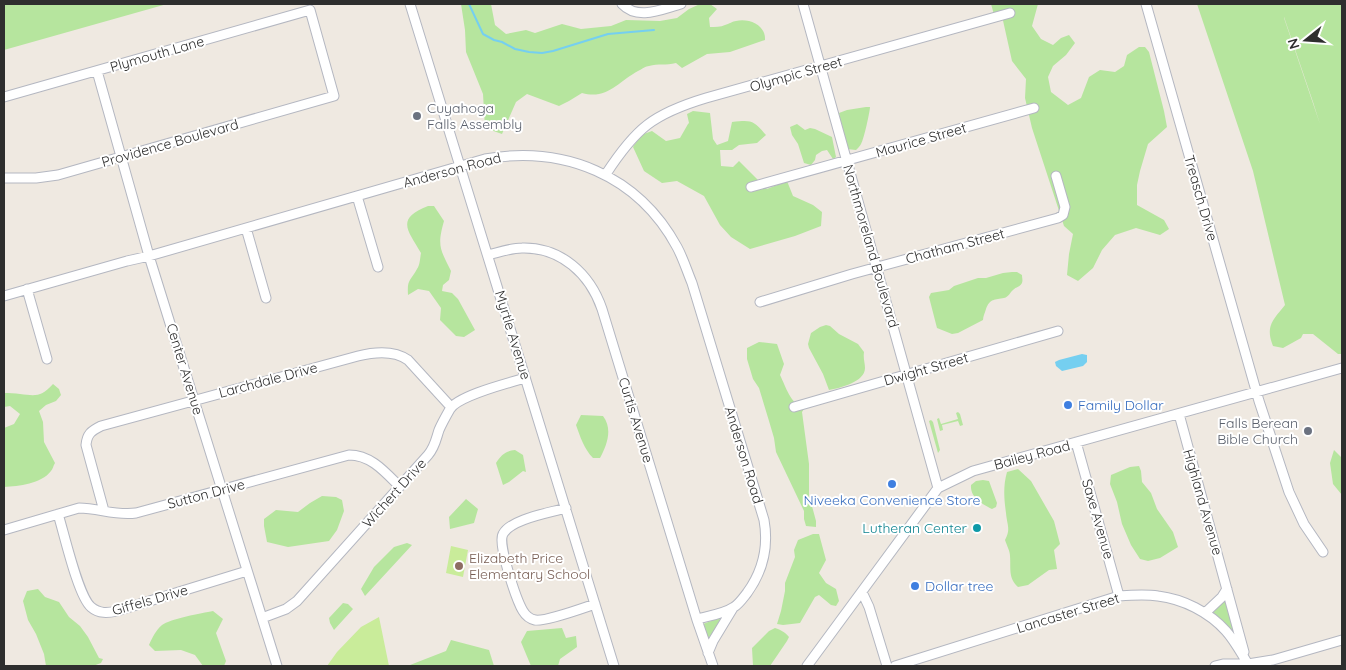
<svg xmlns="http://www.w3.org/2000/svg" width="1346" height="670" viewBox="0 0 1346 670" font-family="Quicksand,sans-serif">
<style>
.green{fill:#b6e59e;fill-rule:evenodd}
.pitch{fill:#c9ec9a}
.water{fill:#75cff0}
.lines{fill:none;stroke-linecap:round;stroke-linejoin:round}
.stream{stroke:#75cff0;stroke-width:2}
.minor-casing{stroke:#b4b7c1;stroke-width:11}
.minor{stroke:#fff;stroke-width:9}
.worship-dot{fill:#6b7280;stroke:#fff;stroke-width:2}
.shop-dot{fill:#3f7fe0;stroke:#fff;stroke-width:2}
.culture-dot{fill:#0f9aa8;stroke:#fff;stroke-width:2}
.education-dot{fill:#8d6e63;stroke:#fff;stroke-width:2}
.labels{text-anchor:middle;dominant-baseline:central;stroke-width:4;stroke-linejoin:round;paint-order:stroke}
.street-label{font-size:14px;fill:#2e2e2e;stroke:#fff}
.worship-label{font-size:14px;fill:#5b616d;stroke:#fff;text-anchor:start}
.shop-label{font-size:14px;fill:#366cbe;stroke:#fff;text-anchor:start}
.culture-label{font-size:14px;fill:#0d838f;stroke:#fff;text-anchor:end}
.education-label{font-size:14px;fill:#785e54;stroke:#fff;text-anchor:start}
</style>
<rect width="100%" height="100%" fill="#efe9e1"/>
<path class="green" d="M4,4H167L4,50Z
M461,4H491L495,25L506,34L526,30L535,33L562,24L581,29L611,26L626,20L660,21L677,18L689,9L700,4H710L717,9L709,18L710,27C715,27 721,27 725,25C729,24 733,21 736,21C749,18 766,25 765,40L730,52L707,54L682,68L676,63C666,66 658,63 649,66C646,66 642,69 638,71C618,82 607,100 582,93L569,101L559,106L527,94L516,102L502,134L485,128L483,94L466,52L465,30Z
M991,4H1038L1032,26L1041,39L1053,45L1061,38L1069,35L1075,43L1066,55L1053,66L1048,77L1051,92L1068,105L1081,98L1089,77L1100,70L1115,72L1124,66L1127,55L1139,47H1145L1149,52L1164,111L1167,127L1148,144L1140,171L1137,185V205L1164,220L1169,229L1160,235L1136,228L1115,235L1102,250L1093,268L1078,281L1067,275L1069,254L1073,234L1064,226L1032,128L1025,98L1026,79L1012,61L1002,16L995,18Z
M1197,4H1342V354H1338L1313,334H1303L1301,338L1283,348L1273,346C1265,326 1273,320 1285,305L1253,171ZM1284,17L1313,102L1320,124L1284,18Z
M866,107H870C870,111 864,139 861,144C860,146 857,149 856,150L847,149L841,125L839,113L847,110Z
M693,111L710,113L713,139L717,145L728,141L732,122C752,120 753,120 766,135L757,143L739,145L732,150H720L721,166L733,167L739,161L767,189L787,181L793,196L813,205L822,212L821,226L795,236L750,249L731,237L720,225L704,196L677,181L662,183L644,171L633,147L641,135L652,131L666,141L680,138L688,124L689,123L687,114Z
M797,124L805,130L810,128L815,129L832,137L836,157L833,159L827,150L822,151L816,155L815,160L811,165L804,163L798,144L792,135L790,127Z
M428,206H434L444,221C437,246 440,249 451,271L449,280L443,285L442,291L452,293L458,299L475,330L464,337L456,336L440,320L441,308L429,291L418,289L408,295C407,279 410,282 417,269C420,265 420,258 421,253C408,230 395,219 428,206Z
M1012,272H1017L1022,275C1022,278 1023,280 1022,283C1020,287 1016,287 1013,290C1010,292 1009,297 1004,298C995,300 990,298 986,309C985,313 983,316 983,320L958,333L952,334L937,328L929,297L931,293L949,290L954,286L978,278H986L1003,273Z
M826,325L830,326L839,334L858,344L864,352C863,359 865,363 865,368C865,382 840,388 829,390L823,374L809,348L808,344L811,333L820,327Z
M759,342L777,344L784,364L780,375C786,387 790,403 804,409L802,412L809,464V495L816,521V527L806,526L804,519V511L776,452L774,438L769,421L759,388L753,379L747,359V348Z
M53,384L59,389L61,395L56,401L46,405L39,411L43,422L44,442L55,463C53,466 53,469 51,471C41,484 19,486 4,487V428L14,424L20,414L10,406L4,407V393C9,393 15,393 20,394C36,396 41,397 53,384Z
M956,413L958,412L960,414L963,425L960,426L958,421L942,425L943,430L940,431L937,419L939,418L941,424L958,419Z
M581,415L603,416C613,429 607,445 600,458H593C584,449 580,436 576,425Z
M931,420L933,422L940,450L938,453L929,421Z
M515,450L523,455L526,472L523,471L509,482L503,485L496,463C501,455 505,451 515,450Z
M1334,450L1342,458V495L1333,484L1330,463Z
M1139,466L1141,471L1142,482L1151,493L1157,509L1173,532L1178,547L1160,558L1148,561L1140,559L1131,545L1122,524L1117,502L1110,484L1111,475L1130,467Z
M1018,469L1031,481L1054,521L1060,544L1054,550L1057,569L1049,570L1028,585L1018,587C1008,578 1011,568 1010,556C1010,551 1007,546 1005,540C1011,529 1007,525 1006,513C1004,499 1003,486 1007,472Z
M983,480L989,481L997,503L996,507L992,509C983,504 970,498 971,485L976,481Z
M322,496L336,497L342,500L344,511L337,530L329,541L288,547L267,542L264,526V519L276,510L298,512L310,503Z
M466,499L478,509L474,523L450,529L449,517Z
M813,534H819L826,560L819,573L826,583L836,589L839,601L836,606L831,605L819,595L815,597L800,623L783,625L777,624L781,611L785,591V583L795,557L794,550L798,540Z
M407,543L412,545L365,596L361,589L374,567L394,547Z
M38,589L45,597L59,602L69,617L80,626L88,637L99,658L103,659L101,663L93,666H46L44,654L36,634L28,620L23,601L27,591Z
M1224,601H1226L1234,631L1233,633L1211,613Z
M343,603L348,604L353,609L334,630L330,623L329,618Z
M213,611L223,619L216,633L226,661L224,666H203L195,655L181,650L155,651L149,645C152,638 156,630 162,625C170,619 202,613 213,611Z
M719,618H721L722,620L711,636L707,638L703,625V624Z
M562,628L566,638L576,636L577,647L560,659L558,666H531L521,642L527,631Z
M775,628C781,630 785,632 789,637L787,641L770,666H753L752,648L769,631Z
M451,640L489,650L494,666H474L471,665V666H412L410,665L446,651Z"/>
<path class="pitch" d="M451,546L468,550L463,577L446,573Z
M379,617L389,666H327L337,652L361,627Z"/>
<path class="water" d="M1082,354L1087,355V362L1083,366L1062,371L1056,366L1055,362L1059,360Z"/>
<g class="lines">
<path class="stream" d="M469,4L483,34L494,40L502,42L515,49L529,52L542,53L553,51L608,34L654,30"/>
<defs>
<path id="minor" d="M410,4L614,666
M622,4C638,21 662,9 681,4
M803,4L938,488
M1146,4L1259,401L1289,492L1304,524L1323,552
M97,71L149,256L277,666
M4,97L310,10L334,96L58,175L36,178H4
M606,174C636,128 653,114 706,98L1010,13
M751,187L1034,108
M357,196L378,267
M246,228L266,298
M488,255C500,252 511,248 522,248C561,247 590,274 602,309L697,620L713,666
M27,289L47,359
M4,296L127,261L149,256L485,159C564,145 638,175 677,247C683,258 687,271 692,283L764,520C769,548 763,571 747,593C743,598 739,604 734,607C724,614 708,616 697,619
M760,302L852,274L1058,218L1063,215L1065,207L1056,176
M794,407L1058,331
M1179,414L1244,652
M1076,442L1119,596
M566,508C549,513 511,519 503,534C497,544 517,601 523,611C526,616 530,619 535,620C545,622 583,608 595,604
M104,511L86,445C87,434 91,431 101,426L358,356C374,352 394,350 408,360L451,407
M58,514C64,533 78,596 91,607C99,614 108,613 117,611L247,571
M4,530L79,508C99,508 115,516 136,513L349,455C371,455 385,472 399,486
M862,592L869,607L887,666
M1205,613L1222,597L1227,589
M262,618L286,609L297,601L428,455C435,447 436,439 439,430C442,423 446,416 450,409C459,395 509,383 525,378
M708,653L713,641L733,608
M807,666L938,488L973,471L1342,368
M895,666L1119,596C1132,595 1145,594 1158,596C1183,599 1209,612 1226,631C1235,641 1241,653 1248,664
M1215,666L1223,664H1248L1273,660L1342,640"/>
</defs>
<use href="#minor" class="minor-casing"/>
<use href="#minor" class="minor"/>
</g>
<g class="worship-dot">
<circle cx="417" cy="116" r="5"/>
<circle cx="1308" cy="431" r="5"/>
</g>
<g class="shop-dot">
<circle cx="1068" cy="405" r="5"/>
<circle cx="892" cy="484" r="5"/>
<circle cx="915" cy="586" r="5"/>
</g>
<circle class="culture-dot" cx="977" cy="528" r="5"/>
<circle class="education-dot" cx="459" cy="566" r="5"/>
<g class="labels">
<g class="street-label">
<text transform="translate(157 54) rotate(-16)">Plymouth Lane</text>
<text transform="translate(796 74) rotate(-16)">Olympic Street</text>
<text transform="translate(921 140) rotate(-16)">Maurice Street</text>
<text transform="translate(170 143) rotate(-16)">Providence Boulevard</text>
<text transform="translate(452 170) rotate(-15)">Anderson Road</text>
<text transform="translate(1201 198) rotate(74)">Treasch Drive</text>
<text transform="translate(871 246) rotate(74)">Northmoreland Boulevard</text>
<text transform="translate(955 246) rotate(-15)">Chatham Street</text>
<text transform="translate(513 335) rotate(73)">Myrtle Avenue</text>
<text transform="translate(185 369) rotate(73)">Center Avenue</text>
<text transform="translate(926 369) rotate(-16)">Dwight Street</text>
<text transform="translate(268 380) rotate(-15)">Larchdale Drive</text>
<text transform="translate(636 420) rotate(73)">Curtis Avenue</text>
<text transform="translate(744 455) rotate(73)">Anderson Road</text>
<text transform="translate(1032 455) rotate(-15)">Bailey Road</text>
<text transform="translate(394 493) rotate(-48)">Wichert Drive</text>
<text transform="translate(206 494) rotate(-15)">Sutton Drive</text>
<text transform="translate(1203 502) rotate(74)">Highland Avenue</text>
<text transform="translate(1098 519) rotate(74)">Saxe Avenue</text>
<text transform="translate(150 600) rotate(-16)">Giffels Drive</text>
<text transform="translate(1068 613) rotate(-17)">Lancaster Street</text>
</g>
<g class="worship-label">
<text x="427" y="108">Cuyahoga<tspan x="427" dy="16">Falls Assembly</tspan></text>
<text x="1298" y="423" text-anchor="end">Falls Berean<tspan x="1298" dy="16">Bible Church</tspan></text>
</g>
<g class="shop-label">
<text x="1078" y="405">Family Dollar</text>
<text x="892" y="500" text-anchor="middle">Niveeka Convenience Store</text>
<text x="925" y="586">Dollar tree</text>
</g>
<g class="culture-label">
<text x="967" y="528">Lutheran Center</text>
</g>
<g class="education-label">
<text x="469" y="558">Elizabeth Price<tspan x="469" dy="16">Elementary School</tspan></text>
</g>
</g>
<rect width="1346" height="670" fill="none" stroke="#2e2e2e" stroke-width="10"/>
<g transform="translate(1306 40) rotate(253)" stroke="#ffffff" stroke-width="4" paint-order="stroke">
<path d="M0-4L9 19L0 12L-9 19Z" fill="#2e2e2e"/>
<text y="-8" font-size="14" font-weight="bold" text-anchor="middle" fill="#2e2e2e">N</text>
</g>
</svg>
